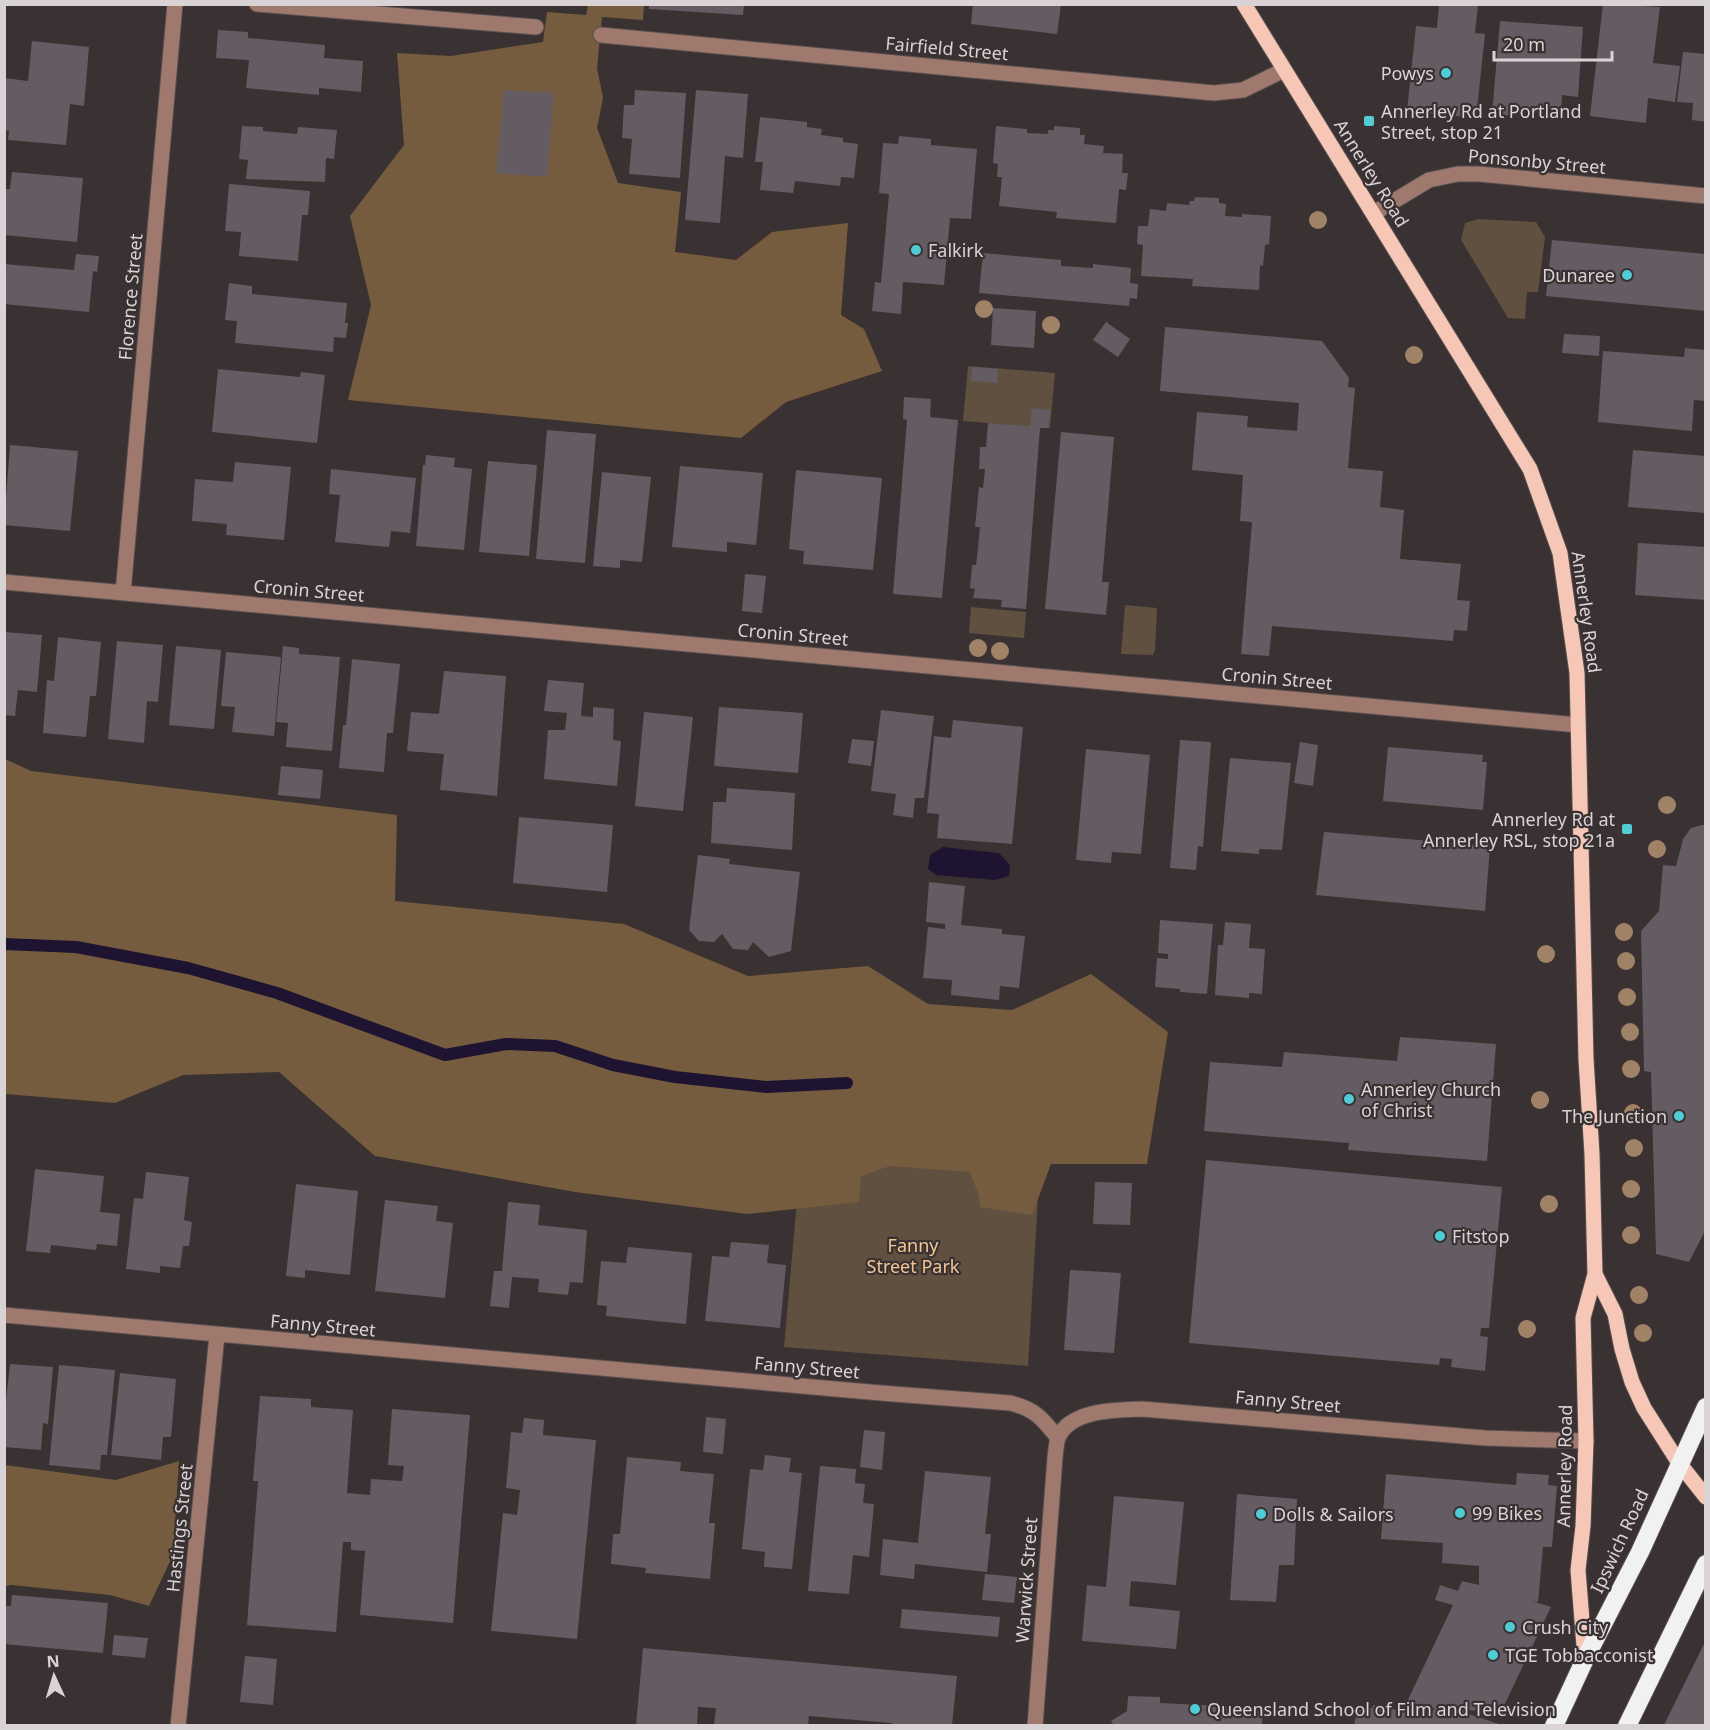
<svg xmlns="http://www.w3.org/2000/svg" width="1710" height="1730" viewBox="0 0 1710 1730" font-family="'Noto Sans',sans-serif">
<style>
.green{fill:#5f503f}
.forest{fill:#755c3e}
.water{fill:#1e1330}
.lines{fill:none;stroke-linecap:round;stroke-linejoin:round}
.stream{stroke:#1e1330;stroke-width:12}
.building{fill:#645c62}
.minor-casing{stroke:#574e4f;stroke-width:17}
.major-casing{stroke:#574e4f;stroke-width:17}
.highway-casing{stroke:#574e4f;stroke-width:20}
.minor{stroke:#9f796d;stroke-width:15}
.major{stroke:#f6c6b7;stroke-width:15}
.highway{stroke:#f1f1f1;stroke-width:18}
.tree{fill:#a08367}
.poi-dot{fill:#51ccd4;stroke:#3a3132;stroke-width:2}
.labels{text-anchor:middle;dominant-baseline:central;stroke-width:4.5;stroke-linejoin:round;paint-order:stroke}
.street-label{font-size:18px;fill:#dad3d5;stroke:#3a3132}
.poi-label{font-size:18px;fill:#dad3d5;stroke:#3a3132;text-anchor:start}
.park-label{font-size:18px;fill:#f3c692;stroke:#3a3132}
</style>
<rect width="100%" height="100%" fill="#3a3132"/>
<path class="green" d="M1478,219L1536,222L1545,237L1538,292H1527L1525,319L1508,318L1461,240L1465,223Z
M968,366L1055,373L1050,428L963,421Z
M1125,605L1157,608L1155,650L1153,655L1121,654Z
M971,607L1026,612L1024,638L969,633Z
M802,1144L1040,1164L1028,1366L784,1347Z"/>
<path class="forest" d="M588,5H644L643,20L602,17L597,68L603,98L597,128L618,183L681,192L675,252L736,260L772,232L848,223L841,315L864,329L882,371L786,402L741,438L348,400L371,305L350,216L404,145L397,53L451,56L543,42L547,12L586,15Z
M5,759L31,771L397,815L395,901L624,924L748,976L868,966L928,1004L1012,1010L1091,974L1168,1032L1147,1164H1051L1032,1215L980,1207L979,1196L970,1172L890,1166L861,1176L859,1202L747,1214L575,1192L375,1156L279,1072L183,1075L115,1103L5,1094Z
M179,1461L173,1555L149,1606L110,1595L12,1585L5,1586V1465L116,1480Z"/>
<path class="water" d="M943,847L999,853L1010,865L1009,876L995,880L936,875L928,869L930,855Z"/>
<g class="lines">
<path class="stream" d="M4,944L76,947L188,968L277,993L445,1055L506,1044L555,1046L613,1065L675,1077L766,1087L847,1083"/>
</g>
<path class="building" d="M649,4H744L743,15L649,9Z
M973,4H1061L1057,34L971,24Z
M1603,4L1660,7L1653,63L1680,66L1675,102L1648,98L1646,123L1590,116Z
M1439,5H1478L1475,33L1485,34L1476,118L1407,111L1416,26L1437,28Z
M1500,21L1583,27L1578,97L1562,95L1561,114L1514,110V116L1492,114Z
M218,30L248,32V38L325,45L324,58L363,61L361,92L319,88V95L246,88L249,60L216,58Z
M32,41L89,47L84,106L70,104L66,145L8,140L9,131L4,130V78L28,81Z
M1683,52L1706,54V122L1692,120L1693,103L1677,102Z
M504,90L554,93L547,177L496,173Z
M635,90L686,93L680,178L629,174L632,139L622,138L624,105H634Z
M696,90L748,94L743,158L725,156L720,223L685,220Z
M760,117L807,122V127L822,129L821,135L843,138V142L858,144L854,178L841,177L840,186L795,181L793,193L760,190L763,162H755Z
M242,126L263,127V131L297,134L298,127L337,130L334,159L326,158L325,182L246,179L248,160L239,159Z
M996,126L1027,129V133L1048,134V130H1054V126L1080,128V135H1085L1084,144L1104,146L1103,153L1123,154L1122,173H1128L1126,190L1119,189L1116,223L1056,218L1057,212L999,206L1002,177H997L998,164L993,163Z
M899,136L931,139V145L977,149L971,219L950,218L944,285L903,282L901,314L872,311L875,282L881,283L889,194L879,193L883,143L898,144Z
M12,172L83,178L77,242L4,235V189H10Z
M229,184L310,191L308,215H302L298,261L239,256L241,232L225,231Z
M1195,197L1219,198V203L1226,204L1225,216L1242,217V214L1271,216L1269,244L1265,245L1263,266L1260,265L1259,290L1192,286L1193,279L1141,276L1143,245L1137,244L1138,226H1148L1150,209L1166,211L1167,203L1189,205L1190,201H1194Z
M1552,240L1706,254V311L1546,296Z
M983,253L1061,260V266L1093,268V264L1131,268L1130,283L1138,284L1137,299L1130,298L1129,306L979,293Z
M76,254L99,256L97,272L93,271L89,312L4,304V264L74,270Z
M229,283L252,286V294L347,303L345,323H348L346,338L334,337L333,352L235,343L237,321L225,320Z
M993,308L1036,311L1034,348L991,345Z
M1106,322L1130,339L1118,357L1093,340Z
M1165,327L1322,341L1349,378L1348,387L1355,388L1348,468L1383,471L1380,507L1404,510L1400,559L1461,564L1457,600L1470,601L1467,631L1454,630L1453,641L1272,626L1269,656L1241,654L1252,522L1240,521L1243,475L1192,470L1197,412L1248,416L1247,427L1297,431L1299,403L1160,391Z
M1564,334L1600,336L1599,356L1562,353Z
M1685,348L1706,350V401L1694,400L1692,431L1598,422L1603,351L1684,357Z
M972,367L998,369L997,383L971,381Z
M218,369L300,377L301,372L325,375L317,443L212,432Z
M904,397L931,399L930,417L958,420L942,598L893,594L907,420L903,419Z
M1032,408L1050,410L1048,428H1040L1026,609L1001,607L1002,600L973,598L975,589L970,588L972,565H976L978,548L980,527H975L979,487L983,488L985,469H979L980,447H986L988,423L1030,426Z
M547,430L596,434L585,563L536,559Z
M1061,432L1114,437L1102,582H1109L1106,615L1045,609Z
M10,445L78,451L70,531L4,525Z
M1633,450L1706,456V513L1628,507Z
M426,455L455,458L454,467L472,469L464,550L416,546L423,465H425Z
M488,461L537,465L529,556L479,552Z
M235,462L291,467L284,540L226,535L227,524L192,521L195,479L233,482Z
M680,466L763,473L756,545L727,542V552L672,547Z
M331,469L416,478L410,533L391,531L389,547L335,542L340,495L329,494Z
M796,470L882,478L873,570L803,564L804,551L789,549Z
M602,472L651,477L642,562L620,560V568L593,566Z
M1638,543L1706,547V600L1635,595Z
M745,574L766,576L762,613L742,611Z
M4,632L42,635L37,692L18,690L15,716L4,715Z
M58,637L101,642L96,696H90L86,737L43,733L47,680L54,681Z
M117,641L163,645L158,702L147,701L144,743L108,739Z
M176,646L221,650L214,729L169,725Z
M283,646L299,648V654L340,657L332,751L286,747L288,723L276,722Z
M226,652L281,657L274,736L232,732L235,707L221,706Z
M352,659L400,664L393,733H387L384,772L339,768L343,725H346Z
M444,671L506,676L497,796L440,790L444,754L407,751L411,712L439,714Z
M548,680L584,683L581,716L593,717V707L614,709L613,740L621,741L617,786L544,779L548,730H565L567,713L544,711Z
M719,707L803,713L798,773L714,766Z
M881,710L934,716L924,798H915L913,818L893,815L896,794L871,791Z
M644,712L693,717L683,811L635,806Z
M953,720L1023,727L1012,844L937,838L939,814L927,813L934,736L951,738Z
M852,739L874,741L871,766L848,763Z
M1180,740L1211,742L1203,847L1198,846L1196,870L1170,868Z
M1300,742L1318,745L1313,786L1294,783Z
M1388,747L1483,755L1482,762H1487L1483,810L1383,801Z
M1086,749L1150,755L1141,854L1112,852L1111,863L1076,860Z
M1230,758L1291,763L1282,850L1259,849V854L1221,851Z
M281,766L323,770L320,799L278,795Z
M727,788L795,793L792,850L711,843L713,802H726Z
M519,817L613,825L607,892L513,883Z
M1706,824V1229L1689,1262L1656,1254L1651,1072L1644,1071L1641,931L1659,911L1663,865L1676,866L1683,839L1691,828Z
M1324,832L1490,846L1485,911L1316,895Z
M698,855L730,859L729,864L800,872L791,951L769,957L753,942L748,950L733,949L722,934L714,942L699,941L689,930Z
M929,882L965,886L961,925L1002,929V934L1025,936L1019,988L1000,986L999,1000L951,995L952,980L923,978L928,927L945,929V924L926,922Z
M1160,920L1213,924L1207,994L1180,992V989L1155,987L1157,958L1168,959V954L1158,953Z
M1225,922L1251,924L1249,948L1265,949L1262,994L1249,993V998L1215,995L1218,945H1223Z
M1400,1037L1496,1044L1487,1161L1348,1150L1349,1143L1204,1131L1210,1062L1282,1067L1284,1052L1397,1061Z
M1206,1160L1502,1187L1489,1328H1481L1480,1336L1488,1337L1485,1371L1451,1367L1452,1359L1440,1358L1439,1365L1189,1343Z
M35,1169L104,1176L100,1212L120,1214L117,1246L97,1244L96,1250L51,1245L50,1253L26,1251Z
M146,1172L189,1177L184,1220L192,1222L189,1246H183L180,1268L160,1266V1273L126,1269L134,1198L143,1199Z
M1095,1182L1132,1183L1130,1225L1093,1224Z
M296,1184L358,1191L350,1275L305,1270V1278L286,1276Z
M385,1200L438,1206L436,1221L453,1223L445,1298L375,1291Z
M508,1202L540,1205L538,1225L587,1230L583,1283L570,1282L568,1295L538,1292L539,1279L512,1277L509,1308L490,1306L494,1271H502Z
M731,1242L769,1245L767,1263L786,1265L780,1328L705,1321L712,1256L729,1257Z
M628,1247L692,1253L686,1324L606,1316L607,1306L597,1305L601,1261L626,1263Z
M1070,1270L1121,1273L1114,1353L1064,1350Z
M10,1364L53,1367L48,1424L43,1423L41,1450L4,1447V1419Z
M59,1365L115,1370L107,1455H101L100,1470L49,1465Z
M120,1373L176,1379L171,1437H163L161,1460L111,1455Z
M260,1396L311,1399V1407L353,1410L347,1493L370,1495L371,1479L402,1481L404,1466L388,1465L392,1409L470,1415L453,1623L360,1615L365,1551L351,1550V1542H343L336,1632L247,1625L258,1481H253Z
M706,1417L726,1419L723,1454L703,1452Z
M524,1418L544,1420L543,1435L596,1440L577,1639L491,1631L503,1513L517,1515L520,1490L506,1488L511,1432L522,1433Z
M864,1430L885,1432L882,1470L860,1467Z
M765,1455L791,1458L789,1472L802,1473L792,1569L764,1567L765,1552L742,1549L750,1469L763,1470Z
M627,1457L681,1462L680,1471L714,1474L709,1523H715L710,1579L645,1573L646,1568L611,1564L613,1534H620Z
M820,1466L856,1469L855,1483L865,1484L863,1503L874,1504L869,1557L853,1555L849,1594L808,1591Z
M925,1471L991,1477L985,1534H991L987,1572L915,1564L914,1579L880,1575L883,1539L918,1543Z
M1517,1473L1549,1475L1548,1485L1557,1486L1552,1547H1543L1538,1602L1532,1601L1551,1607L1501,1712L1467,1710L1466,1713L1502,1725H1354L1359,1704L1373,1708V1705L1430,1717L1434,1708L1405,1706L1453,1605L1435,1600L1440,1585L1458,1591L1462,1581L1479,1585V1566L1442,1563L1443,1543L1381,1539L1386,1474L1516,1485Z
M1237,1494L1297,1499L1294,1565H1279L1276,1602L1230,1600Z
M1114,1496L1184,1502L1176,1585L1131,1581L1129,1606L1180,1611L1176,1649L1082,1641L1087,1585L1106,1587Z
M985,1574L1017,1577L1014,1603L982,1600Z
M12,1595L108,1603L103,1653L4,1644V1606H11Z
M902,1609L1000,1617L998,1637L900,1628Z
M114,1635L148,1638L145,1658L112,1655Z
M1706,1640V1725H1664Z
M643,1648L957,1676L952,1725H892V1723L809,1716L808,1725H714L716,1708L698,1707L697,1725H636Z
M245,1656L277,1659L273,1705L240,1702Z
M1128,1696L1160,1697V1703L1263,1708L1262,1725H1114L1111,1721L1127,1711Z"/>
<g class="lines">
<defs>
<path id="minor" d="M257,4L536,27
M601,35L1214,93L1243,90L1284,70
M1374,213L1429,180L1458,174H1479L1706,196
M4,582L1578,725
M123,593L175,4
M4,1315L881,1393L1010,1403C1035,1409 1042,1418 1058,1438
M178,1726L217,1335
M1035,1726L1055,1457C1056,1451 1056,1444 1058,1438C1070,1409 1117,1410 1142,1409L1485,1438L1586,1441"/>
<path id="major" d="M1244,4L1530,469L1560,553L1577,673L1586,1059L1592,1154L1595,1274L1583,1318L1586,1441L1583,1526L1578,1570L1585,1659
M1595,1274L1615,1314L1622,1349L1632,1382L1644,1408L1679,1463L1706,1497"/>
<path id="highway" d="M1554,1726L1585,1659L1640,1552L1706,1407
M1627,1726L1706,1564"/>
</defs>
<use href="#minor" class="minor-casing"/>
<use href="#major" class="major-casing"/>
<use href="#highway" class="highway-casing"/>
<use href="#minor" class="minor"/>
<use href="#major" class="major"/>
<use href="#highway" class="highway"/>
</g>
<g class="tree">
<circle cx="1318" cy="220" r="9"/>
<circle cx="984" cy="309" r="9"/>
<circle cx="1051" cy="325" r="9"/>
<circle cx="1414" cy="355" r="9"/>
<circle cx="978" cy="648" r="9"/>
<circle cx="1000" cy="651" r="9"/>
<circle cx="1667" cy="805" r="9"/>
<circle cx="1657" cy="849" r="9"/>
<circle cx="1624" cy="932" r="9"/>
<circle cx="1546" cy="954" r="9"/>
<circle cx="1626" cy="961" r="9"/>
<circle cx="1627" cy="997" r="9"/>
<circle cx="1630" cy="1032" r="9"/>
<circle cx="1631" cy="1069" r="9"/>
<circle cx="1540" cy="1100" r="9"/>
<circle cx="1633" cy="1113" r="9"/>
<circle cx="1634" cy="1148" r="9"/>
<circle cx="1631" cy="1189" r="9"/>
<circle cx="1549" cy="1204" r="9"/>
<circle cx="1631" cy="1235" r="9"/>
<circle cx="1639" cy="1295" r="9"/>
<circle cx="1527" cy="1329" r="9"/>
<circle cx="1643" cy="1333" r="9"/>
</g>
<g class="poi-dot">
<circle cx="1446" cy="73" r="6"/>
<rect x="1363" y="115" width="12" height="12" rx="3"/>
<circle cx="916" cy="250" r="6"/>
<circle cx="1627" cy="275" r="6"/>
<rect x="1621" y="823" width="12" height="12" rx="3"/>
<circle cx="1349" cy="1099" r="6"/>
<circle cx="1679" cy="1116" r="6"/>
<circle cx="1440" cy="1236" r="6"/>
<circle cx="1460" cy="1513" r="6"/>
<circle cx="1261" cy="1514" r="6"/>
<circle cx="1510" cy="1627" r="6"/>
<circle cx="1493" cy="1655" r="6"/>
<circle cx="1195" cy="1709" r="6"/>
</g>
<g class="labels">
<g class="street-label">
<text transform="translate(947 48) rotate(5)">Fairfield Street</text>
<text transform="translate(1537 161) rotate(5)">Ponsonby Street</text>
<text transform="translate(1372 173) rotate(58)">Annerley Road</text>
<text transform="translate(130 297) rotate(-85)">Florence Street</text>
<text transform="translate(309 590) rotate(5)">Cronin Street</text>
<text transform="translate(1587 612) rotate(82)">Annerley Road</text>
<text transform="translate(793 634) rotate(5)">Cronin Street</text>
<text transform="translate(1277 678) rotate(5)">Cronin Street</text>
<text transform="translate(323 1325) rotate(5)">Fanny Street</text>
<text transform="translate(807 1367) rotate(5)">Fanny Street</text>
<text transform="translate(1288 1401) rotate(5)">Fanny Street</text>
<text transform="translate(1564 1466) rotate(-89)">Annerley Road</text>
<text transform="translate(179 1528) rotate(-84)">Hastings Street</text>
<text transform="translate(1619 1541) rotate(-65)">Ipswich Road</text>
<text transform="translate(1026 1580) rotate(-86)">Warwick Street</text>
</g>
<g class="poi-label">
<text x="1434" y="73" text-anchor="end">Powys</text>
<text x="1381" y="111">Annerley Rd at Portland<tspan x="1381" dy="21">Street, stop 21</tspan></text>
<text x="928" y="250">Falkirk</text>
<text x="1615" y="275" text-anchor="end">Dunaree</text>
<text x="1615" y="819" text-anchor="end">Annerley Rd at<tspan x="1615" dy="21">Annerley RSL, stop 21a</tspan></text>
<text x="1361" y="1089">Annerley Church<tspan x="1361" dy="21">of Christ</tspan></text>
<text x="1667" y="1116" text-anchor="end">The Junction</text>
<text x="1452" y="1236">Fitstop</text>
<text x="1472" y="1513">99 Bikes</text>
<text x="1273" y="1514">Dolls &amp; Sailors</text>
<text x="1522" y="1627">Crush City</text>
<text x="1505" y="1655">TGE Tobbacconist</text>
<text x="1207" y="1709">Queensland School of Film and Television</text>
</g>
<g class="park-label">
<text x="913" y="1245">Fanny<tspan x="913" dy="21">Street Park</tspan></text>
</g>
</g>
<rect width="1710" height="1730" fill="none" stroke="#dad3d5" stroke-width="12"/>
<g transform="translate(54 1676) rotate(356)" stroke="#3a3132" stroke-width="4.5" paint-order="stroke">
<path d="M0-4.5L10 22L0 15L-10 22Z" fill="#dad3d5"/>
<text y="-9" font-size="16" font-weight="bold" text-anchor="middle" fill="#dad3d5">N</text>
</g>
<path d="M1494 51v9h118v-9" fill="none" stroke="#dad3d5" stroke-width="3"/>
<text x="1503" y="51" font-size="18" fill="#dad3d5" stroke="#3a3132" stroke-width="4.5" paint-order="stroke">20 m</text>
</svg>
